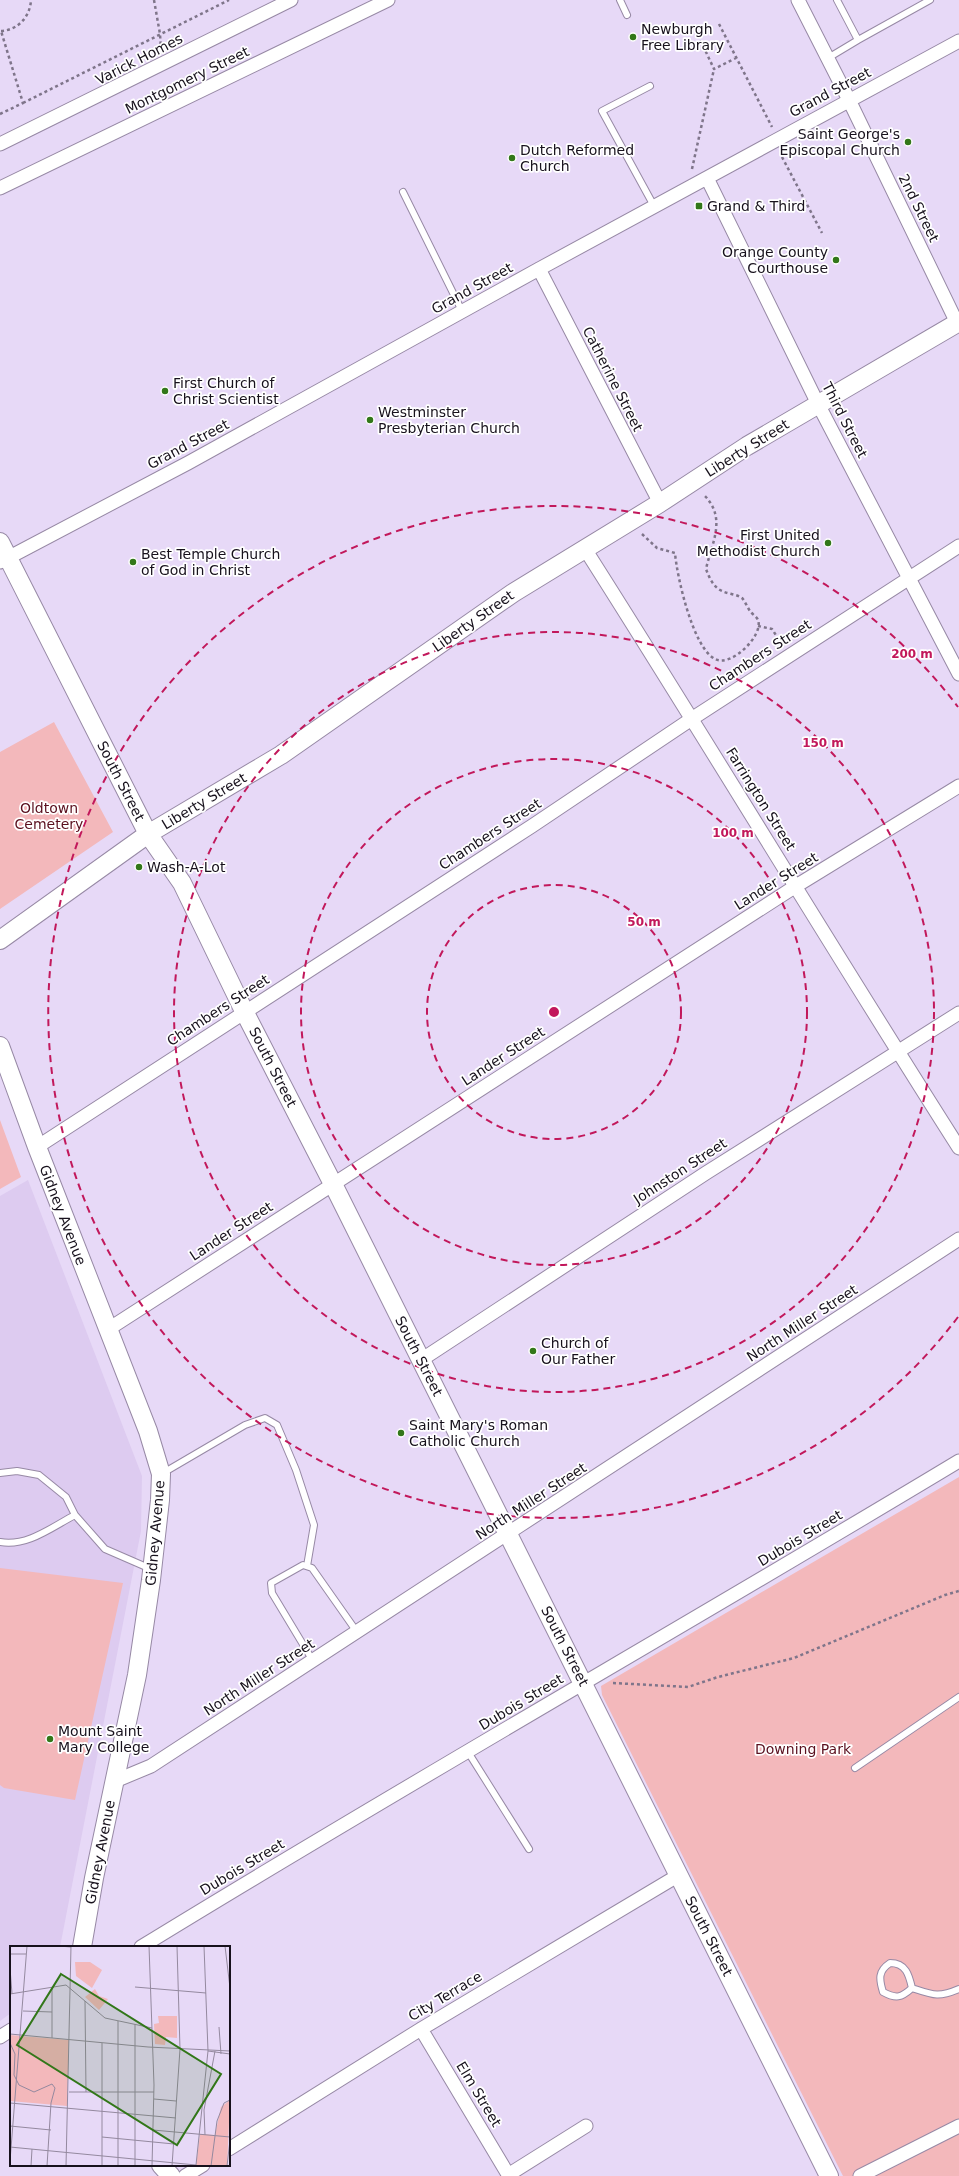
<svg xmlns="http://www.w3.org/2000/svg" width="959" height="2176" viewBox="0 0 959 2176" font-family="'DejaVu Sans',sans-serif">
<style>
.built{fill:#ddcbf0}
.green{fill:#f3b8bb}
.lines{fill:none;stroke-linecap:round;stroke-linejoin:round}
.lane-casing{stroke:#9789a5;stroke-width:8}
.street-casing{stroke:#9789a5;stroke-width:15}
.secondary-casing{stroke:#9789a5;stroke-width:20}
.path{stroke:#7f758a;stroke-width:2.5;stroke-dasharray:3 3;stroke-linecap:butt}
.lane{stroke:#fff;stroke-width:6}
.street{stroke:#fff;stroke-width:13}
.secondary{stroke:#fff;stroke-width:18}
.ring{fill:none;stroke:#c2185b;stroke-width:2;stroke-dasharray:7 5}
.poi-dot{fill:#327719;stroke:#fff;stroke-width:1.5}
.labels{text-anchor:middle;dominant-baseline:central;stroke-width:3.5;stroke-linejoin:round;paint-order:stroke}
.poi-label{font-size:14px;fill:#17111c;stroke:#fff;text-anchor:start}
.street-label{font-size:14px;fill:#17111c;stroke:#fff}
.park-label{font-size:14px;fill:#5a0f1e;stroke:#fff}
.inset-road{fill:none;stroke:#94899f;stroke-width:1}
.view{fill:#327719;fill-opacity:0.15;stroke:#327719;stroke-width:2}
.inset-edge{fill:none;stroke:#17111c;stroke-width:2}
.centre{fill:#c2185b;stroke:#fff;stroke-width:2}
.ring-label{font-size:12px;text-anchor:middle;font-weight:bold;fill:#c2185b;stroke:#fff;stroke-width:3.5;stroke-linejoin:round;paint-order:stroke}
</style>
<rect width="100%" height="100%" fill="#e7d9f7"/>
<path class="built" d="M28,1180L142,1476L141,1531L60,1947H11V2013L0,2021V1196Z"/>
<path class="green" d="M54,722L113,832L0,909V752Z
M0,1120L21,1177L0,1189Z
M959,1477V2176H843L602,1695L601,1686Z
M0,1568L123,1583L75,1800L4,1788L0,1785Z"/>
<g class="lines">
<defs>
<path id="lane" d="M620,0L627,15
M858,40L930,0
M828,58L858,40L837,0
M650,86L602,111L654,206
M403,192L462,311
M0,1473L17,1471L39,1475L66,1497L75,1515L105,1549L151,1569
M163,1473L245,1425L265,1418L277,1425L296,1470L314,1525L307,1566
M0,1542C27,1547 52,1527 75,1515
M313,1661L272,1593L271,1583L303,1565L312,1568L357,1632
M468,1752L529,1849
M855,1768L959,1697
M890,1963C906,1963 909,1975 912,1988C901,1998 896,1999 883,1992C879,1979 878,1971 890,1963Z
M912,1988C933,1995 938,1998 959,1989"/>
<path id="street" d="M798,0L849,100L957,323
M0,144L291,0
M707,178L818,404L959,674
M0,188L388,0
M539,269L660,503
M585,549C711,747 832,949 959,1148
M0,562L188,463L539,269L959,41
M37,1147L532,826L693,718L959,546
M107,1330L796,886L959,786
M421,1360L706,1173L959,1013
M115,1781L151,1766L959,1239
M141,1947C411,1781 687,1625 959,1461
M421,2029L509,2176
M0,2037L11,2030
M229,2149L421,2029L679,1875
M508,2175L586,2126
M185,2176L203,2165
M860,2176L959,2126"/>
<path id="secondary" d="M0,542L148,834L182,883L244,1011L333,1184L829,2176
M0,940L148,834L281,755L513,593L660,503L747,446L959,322
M0,1046L37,1147L148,1431L161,1474L160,1500L151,1580L137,1675L94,1878L82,1947
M161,2165L171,2176"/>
</defs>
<use href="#lane" class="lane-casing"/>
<use href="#street" class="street-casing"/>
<use href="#secondary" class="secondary-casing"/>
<path class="path" d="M154,0L160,34L161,49
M719,24L772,127
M1,31C18,30 30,17 31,0
M698,35L714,69L736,58
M23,103L229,0
M0,114L23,103L1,31
M782,157L822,233
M692,169L714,69
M642,534L657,548L675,553C677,577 693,648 715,659C731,668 764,635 758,620C757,617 752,614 750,611C747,607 745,601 742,598C736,594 728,594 722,591C713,587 709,577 706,569C712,542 727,518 704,495
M758,626L772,629L781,643
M613,1683L688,1687L718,1677L794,1658L945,1595L959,1591"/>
<use href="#lane" class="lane"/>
<use href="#street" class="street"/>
<use href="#secondary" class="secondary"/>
</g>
<g class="ring">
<circle cx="554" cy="1012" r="127"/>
<circle cx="554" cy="1012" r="253"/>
<circle cx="554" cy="1012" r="380"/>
<path d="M958 1317A506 506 0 1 1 958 707"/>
</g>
<g class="poi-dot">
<circle cx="633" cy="37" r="4"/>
<circle cx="908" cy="142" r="4"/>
<circle cx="512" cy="158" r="4"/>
<rect x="695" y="202" width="8" height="8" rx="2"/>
<circle cx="836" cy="260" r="4"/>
<circle cx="165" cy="391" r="4"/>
<circle cx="370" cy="420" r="4"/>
<circle cx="828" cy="543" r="4"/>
<circle cx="133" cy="562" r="4"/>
<circle cx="139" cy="867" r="4"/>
<circle cx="533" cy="1351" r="4"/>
<circle cx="401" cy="1433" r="4"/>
<circle cx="50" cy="1739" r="4"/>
</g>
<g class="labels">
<g class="poi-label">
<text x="641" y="29">Newburgh<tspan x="641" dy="16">Free Library</tspan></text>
<text x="900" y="134" text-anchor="end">Saint George's<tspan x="900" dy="16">Episcopal Church</tspan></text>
<text x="520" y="150">Dutch Reformed<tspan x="520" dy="16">Church</tspan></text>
<text x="707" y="206">Grand &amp; Third</text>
<text x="828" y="252" text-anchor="end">Orange County<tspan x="828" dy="16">Courthouse</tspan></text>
<text x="173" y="383">First Church of<tspan x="173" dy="16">Christ Scientist</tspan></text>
<text x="378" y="412">Westminster<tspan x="378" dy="16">Presbyterian Church</tspan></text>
<text x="820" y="535" text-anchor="end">First United<tspan x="820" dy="16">Methodist Church</tspan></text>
<text x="141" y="554">Best Temple Church<tspan x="141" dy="16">of God in Christ</tspan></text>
<text x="147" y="867">Wash-A-Lot</text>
<text x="541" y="1343">Church of<tspan x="541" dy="16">Our Father</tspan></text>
<text x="409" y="1425">Saint Mary's Roman<tspan x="409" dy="16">Catholic Church</tspan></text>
<text x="58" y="1731">Mount Saint<tspan x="58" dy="16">Mary College</tspan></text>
</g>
<g class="street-label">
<text transform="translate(139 59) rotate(-27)">Varick Homes</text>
<text transform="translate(187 80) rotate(-26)">Montgomery Street</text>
<text transform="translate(830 92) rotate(-28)">Grand Street</text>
<text transform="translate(919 208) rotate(64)">2nd Street</text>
<text transform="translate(472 288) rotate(-29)">Grand Street</text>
<text transform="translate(613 379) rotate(63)">Catherine Street</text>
<text transform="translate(845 420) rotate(63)">Third Street</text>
<text transform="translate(188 444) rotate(-28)">Grand Street</text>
<text transform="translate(747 448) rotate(-32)">Liberty Street</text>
<text transform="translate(473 621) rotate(-35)">Liberty Street</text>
<text transform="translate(760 655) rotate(-33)">Chambers Street</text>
<text transform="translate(121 781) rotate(63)">South Street</text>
<text transform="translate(761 799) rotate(58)">Farrington Street</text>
<text transform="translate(204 801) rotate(-31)">Liberty Street</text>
<text transform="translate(490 834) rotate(-33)">Chambers Street</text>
<text transform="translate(776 881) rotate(-32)">Lander Street</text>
<text transform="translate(218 1010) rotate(-33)">Chambers Street</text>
<text transform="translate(503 1056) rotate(-33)">Lander Street</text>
<text transform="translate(273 1067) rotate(63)">South Street</text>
<text transform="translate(680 1171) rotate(-33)">Johnston Street</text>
<text transform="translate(63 1215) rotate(69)">Gidney Avenue</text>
<text transform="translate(231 1231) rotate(-33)">Lander Street</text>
<text transform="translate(802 1323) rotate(-33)">North Miller Street</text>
<text transform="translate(419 1356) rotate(63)">South Street</text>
<text transform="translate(531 1501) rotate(-33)">North Miller Street</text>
<text transform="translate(155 1533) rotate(-85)">Gidney Avenue</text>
<text transform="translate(800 1538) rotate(-31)">Dubois Street</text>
<text transform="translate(565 1646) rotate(63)">South Street</text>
<text transform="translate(259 1677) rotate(-33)">North Miller Street</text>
<text transform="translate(521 1702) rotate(-31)">Dubois Street</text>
<text transform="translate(100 1852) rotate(-79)">Gidney Avenue</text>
<text transform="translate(242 1867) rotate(-31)">Dubois Street</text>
<text transform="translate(709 1936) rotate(63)">South Street</text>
<text transform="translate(445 1996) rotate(-31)">City Terrace</text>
<text transform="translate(479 2094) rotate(59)">Elm Street</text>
</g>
<g class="park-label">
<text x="49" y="808">Oldtown<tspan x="49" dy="16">Cemetery</tspan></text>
<text x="803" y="1749">Downing Park</text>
</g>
</g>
<g transform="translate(10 1946)">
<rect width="220" height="220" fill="#e7d9f7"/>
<path d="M65,16H80L92,24L82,42L66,30ZM85,43L89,50L98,53L89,64L75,51ZM148,70H167V92L156,91L155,99L145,98L144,78L149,77ZM0,89L59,94L57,160L0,155ZM220,154L217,220H186L190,188L205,189L211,161Z" fill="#f3b8bb"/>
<path class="inset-road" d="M49,0L61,1M139,0L144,139L142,220M215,0L220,42M0,8H16M0,22L2,48M125,41L196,47M0,48L56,39L95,72L142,82M75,55L76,146M13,65L42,66M209,81L211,108M0,88L138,101L220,105M42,92V41M0,97L5,108L4,129L9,139L24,146L42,138L45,142L41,157L37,220M92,97V220M198,105L220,108M59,146H144M144,153L166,155M0,157L166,172M0,180L41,184M143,184L220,191M195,189L194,164L205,105M92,191L164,198M0,201L186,219L198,105L194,0M0,215L17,0M21,220L22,203M56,220L61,0M108,220V75M125,220V78M162,220L170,103L167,0M201,220L207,175L214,157L220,154M217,220L220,194"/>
<path class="view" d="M51,28L211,128L167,199L7,99Z"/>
<rect width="220" height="220" class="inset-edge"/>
</g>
<circle cx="554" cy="1012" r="6" class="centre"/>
<g class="ring-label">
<text x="912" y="658">200 m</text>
<text x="823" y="747">150 m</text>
<text x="733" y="837">100 m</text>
<text x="644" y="926">50 m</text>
</g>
</svg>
